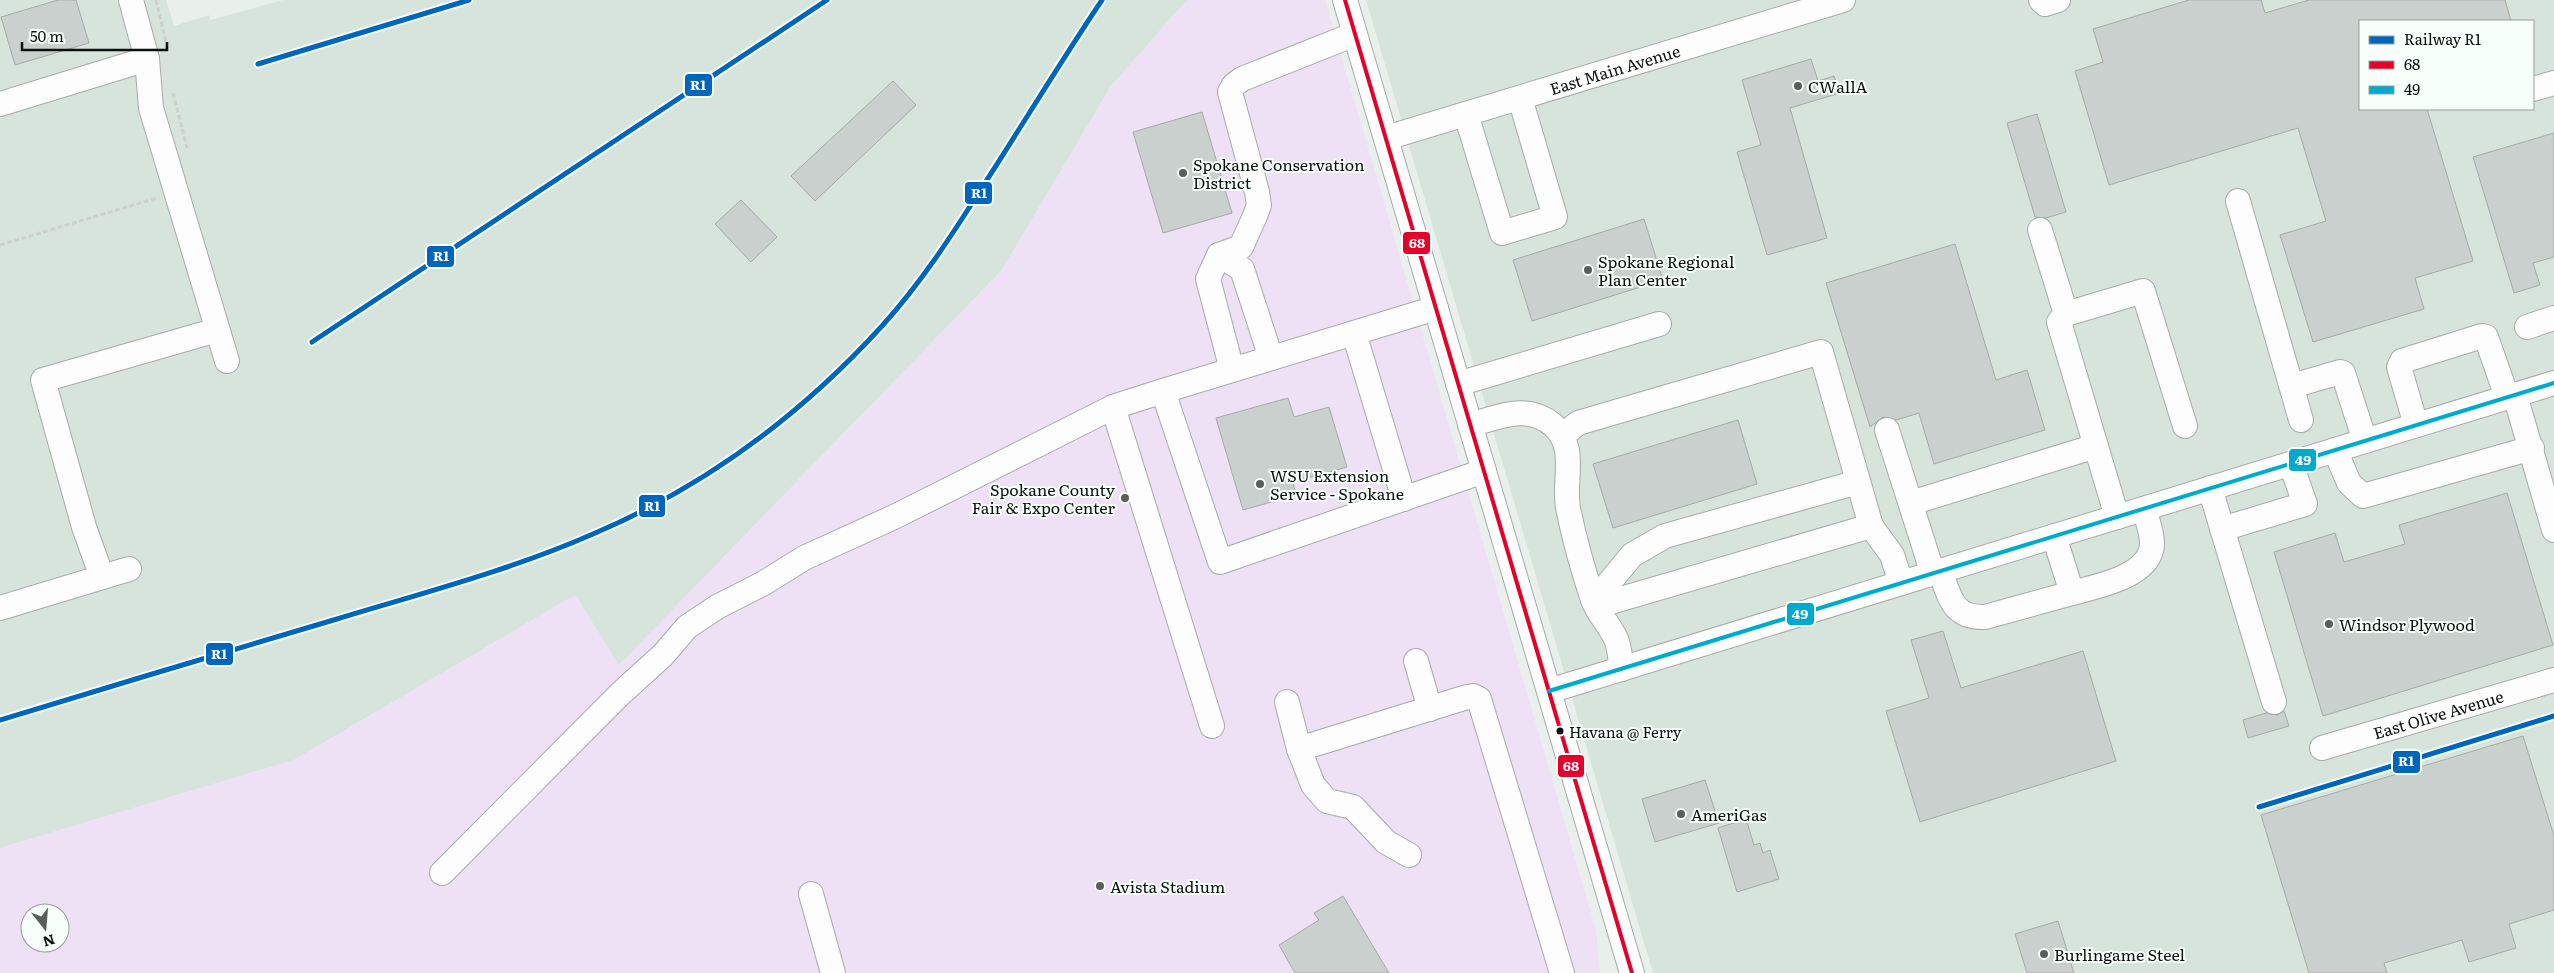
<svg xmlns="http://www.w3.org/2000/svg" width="2554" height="973" viewBox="0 0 2554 973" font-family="Literata,serif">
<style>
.built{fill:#d7e4dc;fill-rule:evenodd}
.green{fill:#eee0f5;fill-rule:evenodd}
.building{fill:#cad0cd;stroke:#a5aaa7}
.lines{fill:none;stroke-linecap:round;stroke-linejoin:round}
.minor-casing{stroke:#a6aba8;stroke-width:26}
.path{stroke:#ced0ce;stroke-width:3;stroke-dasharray:5 2.5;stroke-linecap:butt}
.minor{stroke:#fcfdfc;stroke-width:24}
.bus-1-casing{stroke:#f7fffa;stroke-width:8}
.bus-2-casing{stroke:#f7fffa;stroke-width:8}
.bus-1{stroke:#e4002b;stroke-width:4}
.bus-2{stroke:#00a9ce;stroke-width:4}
.rail-1-casing{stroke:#f7fffa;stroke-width:9}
.rail-1{stroke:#0065bd;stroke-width:5}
.poi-dot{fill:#595e5b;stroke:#f7fffa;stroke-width:2}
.bus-dot{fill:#0b0f0d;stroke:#f7fffa;stroke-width:2}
.labels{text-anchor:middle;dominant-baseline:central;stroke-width:4;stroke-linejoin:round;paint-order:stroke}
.bus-label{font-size:15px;fill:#0b0f0d;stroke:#f7fffa;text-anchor:start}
.street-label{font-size:16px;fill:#0b0f0d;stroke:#f7fffa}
.poi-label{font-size:16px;fill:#0b0f0d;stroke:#f7fffa;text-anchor:start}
.line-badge{stroke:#f7fffa;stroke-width:2}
.badge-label{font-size:14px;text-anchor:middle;font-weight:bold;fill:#fff}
</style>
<rect width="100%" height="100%" fill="#e9f0ec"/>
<path class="built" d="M0,0H166L174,26L209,15L211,20L283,0H1187L1111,86L1002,270L619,665L575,595L294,760L0,848Z
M1366,0H2554V973H1653ZM2360,21H2533V109H2360Z"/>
<path class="green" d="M1187,0H1325L1596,930L1600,973H0V848L294,760L575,595L619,665L1002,270L1111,86ZM30,913H60V943H30Z"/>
<path class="building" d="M58,0H76L89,43L15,65L1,17Z
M2189,0H2261L2265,13L2309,0H2505L2511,21H2360V109H2427L2473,261L2415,278L2424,309L2313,342L2280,235L2326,221L2298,128L2109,185L2075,71L2103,62L2093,29Z
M1811,59L1818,81L1834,76L1840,93L1790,108L1827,238L1767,255L1737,152L1761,145L1742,80Z
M893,81L916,105L815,201L791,176Z
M1202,112L1232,213L1163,233L1133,132Z
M2037,114L2066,212L2046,218L2035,217L2007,123Z
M2554,133V257L2533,263L2540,285L2514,293L2473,157Z
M741,200L777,237L751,262L715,224Z
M1644,219L1663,280L1532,321L1513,260Z
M1955,244L1996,380L2027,370L2045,430L1934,464L1919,413L1896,420L1883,417L1870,427L1826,283Z
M1288,398L1294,417L1329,407L1347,467L1293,482L1296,495L1243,510L1216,418Z
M1738,420L1757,484L1613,528L1593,464Z
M2507,493L2553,645L2323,716L2274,552L2335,533L2344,562L2405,544L2399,525Z
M1943,631L1961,688L2083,651L2116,761L1920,822L1886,711L1929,698L1911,640Z
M2284,711L2289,726L2248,738L2243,720L2266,713L2277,715Z
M2523,736L2554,836V910L2509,924L2516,948L2469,962L2462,940L2384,963L2387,973H2309L2261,815Z
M1705,780L1719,823L1655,842L1642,799Z
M1746,819L1754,845L1760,843L1763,853L1770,850L1779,879L1737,892L1718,828Z
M1343,896L1389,973H1295L1279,945L1319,920L1314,913Z
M2058,921L2074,973H2027L2015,934Z"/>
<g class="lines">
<defs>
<g id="minor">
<path d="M131,0L147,59L151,108L227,361"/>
<path d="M1345,0L1632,973"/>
<path d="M2041,0L2045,4L2058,0"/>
<path d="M2533,89L2554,83"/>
<path d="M0,104L147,59"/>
<path d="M1466,114L1502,233L1555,217L1520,98"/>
<path id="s1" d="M1386,138L1843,0"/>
<path d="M2238,201L2301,420"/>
<path d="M2040,230L2066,314"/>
<path d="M1219,255L1242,269L1271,358"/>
<path d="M1436,308L1163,391L1220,562L1484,471"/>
<path d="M2527,327L2554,318"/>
<path d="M1354,333L1404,499"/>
<path d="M1232,370L1208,279L1219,255L1241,247L1255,216L1259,205L1257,192L1230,92L1234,85L1242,79L1355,34"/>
<path d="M1458,384L1659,324"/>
<path d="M2292,386L2340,372L2343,373L2365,441"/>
<path d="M2515,395L2554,530"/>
<path d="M1113,407L1163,391"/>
<path d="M1470,425C1499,417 1527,403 1553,425C1578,447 1563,479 1568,508C1574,538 1583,570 1593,600C1598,614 1610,625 1616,639C1620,648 1620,660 1622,669"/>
<path d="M2416,425L2399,367L2402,361L2482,336L2486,337L2507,397"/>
<path d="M1887,430L1933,574"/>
<path d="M1562,436L1578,423L1821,352L1871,526L1892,555L1901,583"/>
<path d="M2335,450L2349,483L2363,496L2532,448"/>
<path d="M2210,488L2274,702"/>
<path d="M1911,503L2096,446"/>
<path d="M2117,517L2059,322L2066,314L2143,291L2185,426"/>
<path d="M2222,529L2305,504L2291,464"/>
<path d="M1940,571C1950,597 1952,618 1985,617L2072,593L2054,536"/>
<path d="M102,577L84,527L43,380L217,330"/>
<path d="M2072,593C2098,586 2152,576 2152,543C2152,532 2147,519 2144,509"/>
<path d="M1594,601L1632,555L1665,536L1858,482"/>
<path d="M1597,606L1871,526"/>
<path d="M0,608L129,569"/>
<path d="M1416,661L1430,709"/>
<path d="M1549,691L2554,383"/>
<path d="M1287,702L1299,749L1467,697L1473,696L1479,699L1562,973"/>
<path id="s2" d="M2322,748L2554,680"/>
<path d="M1299,749L1313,785L1327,801L1353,807L1386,842L1409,855"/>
<path d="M442,873L620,694L663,655L687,627L717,607L764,583L804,558L894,517L1113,407L1212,726"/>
<path d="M811,894L833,973"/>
</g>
</defs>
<use href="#minor" class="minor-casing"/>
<path class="path" d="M156,0L168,51
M173,93L187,148
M0,245L157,198"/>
<use href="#minor" class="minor"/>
<defs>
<path id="bus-1" d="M1345,0L1632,973"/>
<path id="bus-2" d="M1549,691L2554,383"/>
</defs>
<use href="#bus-1" class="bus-1-casing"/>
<use href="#bus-2" class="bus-2-casing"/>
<use href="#bus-1" class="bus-1"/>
<use href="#bus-2" class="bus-2"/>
<defs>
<path id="rail-1" d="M258,64L469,0
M312,342L827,0
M0,720C112,686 225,652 337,619C423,593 511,570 593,534C704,487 801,415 882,326C921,283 952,235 983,186C1023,124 1061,61 1102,0
M2259,807L2554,716"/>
</defs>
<use href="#rail-1" class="rail-1-casing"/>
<use href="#rail-1" class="rail-1"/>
</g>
<g class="poi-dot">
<circle cx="1798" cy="86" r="5"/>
<circle cx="1183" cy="173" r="5"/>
<circle cx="1588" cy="270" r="5"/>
<circle cx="1260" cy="484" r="5"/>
<circle cx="1125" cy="498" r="5"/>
<circle cx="2329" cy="624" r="5"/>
<circle cx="1681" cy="814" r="5"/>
<circle cx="1100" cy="886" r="5"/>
<circle cx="2044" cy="954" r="5"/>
</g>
<circle class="bus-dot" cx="1560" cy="731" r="4.5"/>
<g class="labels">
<g class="bus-label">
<text x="1569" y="731">Havana @ Ferry</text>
</g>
<g class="street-label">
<text stroke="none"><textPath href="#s1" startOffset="239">East Main Avenue</textPath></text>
<text stroke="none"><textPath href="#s2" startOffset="121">East Olive Avenue</textPath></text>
</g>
<g class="poi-label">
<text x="1808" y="86">CWallA</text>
<text x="1193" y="164">Spokane Conservation<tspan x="1193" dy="18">District</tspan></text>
<text x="1598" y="261">Spokane Regional<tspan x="1598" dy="18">Plan Center</tspan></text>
<text x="1270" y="475">WSU Extension<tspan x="1270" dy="18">Service - Spokane</tspan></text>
<text x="1115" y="489" text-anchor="end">Spokane County<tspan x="1115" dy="18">Fair &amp; Expo Center</tspan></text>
<text x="2339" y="624">Windsor Plywood</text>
<text x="1691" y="814">AmeriGas</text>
<text x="1110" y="886">Avista Stadium</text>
<text x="2054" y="954">Burlingame Steel</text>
</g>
</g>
<g class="line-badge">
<rect x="684" y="73" width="29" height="24" rx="5" fill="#0065bd"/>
<rect x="964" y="181" width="29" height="24" rx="5" fill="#0065bd"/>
<rect x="1402" y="231" width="29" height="24" rx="5" fill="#e4002b"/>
<rect x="426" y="245" width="29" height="23" rx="5" fill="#0065bd"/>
<rect x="2288" y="448" width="29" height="24" rx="5" fill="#00a9ce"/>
<rect x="638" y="494" width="28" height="24" rx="5" fill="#0065bd"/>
<rect x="1786" y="602" width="29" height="24" rx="5" fill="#00a9ce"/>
<rect x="205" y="642" width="29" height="24" rx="5" fill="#0065bd"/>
<rect x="2392" y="750" width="29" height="24" rx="5" fill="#0065bd"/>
<rect x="1557" y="754" width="28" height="24" rx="5" fill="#e4002b"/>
</g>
<g class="badge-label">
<text x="698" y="90">R1</text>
<text x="979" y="198">R1</text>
<text x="1417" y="248">68</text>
<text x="441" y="261">R1</text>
<text x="2303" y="465">49</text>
<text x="652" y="511">R1</text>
<text x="1800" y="619">49</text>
<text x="219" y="659">R1</text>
<text x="2406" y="766">R1</text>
<text x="1571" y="771">68</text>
</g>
<rect x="2359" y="20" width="175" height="90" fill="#f7fffa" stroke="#999f9b"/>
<rect x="2369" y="36" width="25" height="8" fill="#0065bd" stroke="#999f9b"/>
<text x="2404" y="45" font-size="15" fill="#0b0f0d">Railway R1</text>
<rect x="2369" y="61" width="25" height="8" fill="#e4002b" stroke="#999f9b"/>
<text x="2404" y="70" font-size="15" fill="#0b0f0d">68</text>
<rect x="2369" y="86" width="25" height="8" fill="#00a9ce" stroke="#999f9b"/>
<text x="2404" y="95" font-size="15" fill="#0b0f0d">49</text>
<g transform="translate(45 928) rotate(163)"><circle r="24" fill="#f7fffa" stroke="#999f9b"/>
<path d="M0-4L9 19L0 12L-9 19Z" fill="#595e5b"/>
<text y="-8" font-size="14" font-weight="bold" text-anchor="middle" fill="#0b0f0d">N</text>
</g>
<path d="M22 42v8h145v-8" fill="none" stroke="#0b0f0d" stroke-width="2.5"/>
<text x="30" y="42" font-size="15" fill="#0b0f0d" stroke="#f7fffa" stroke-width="4" paint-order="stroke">50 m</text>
</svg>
